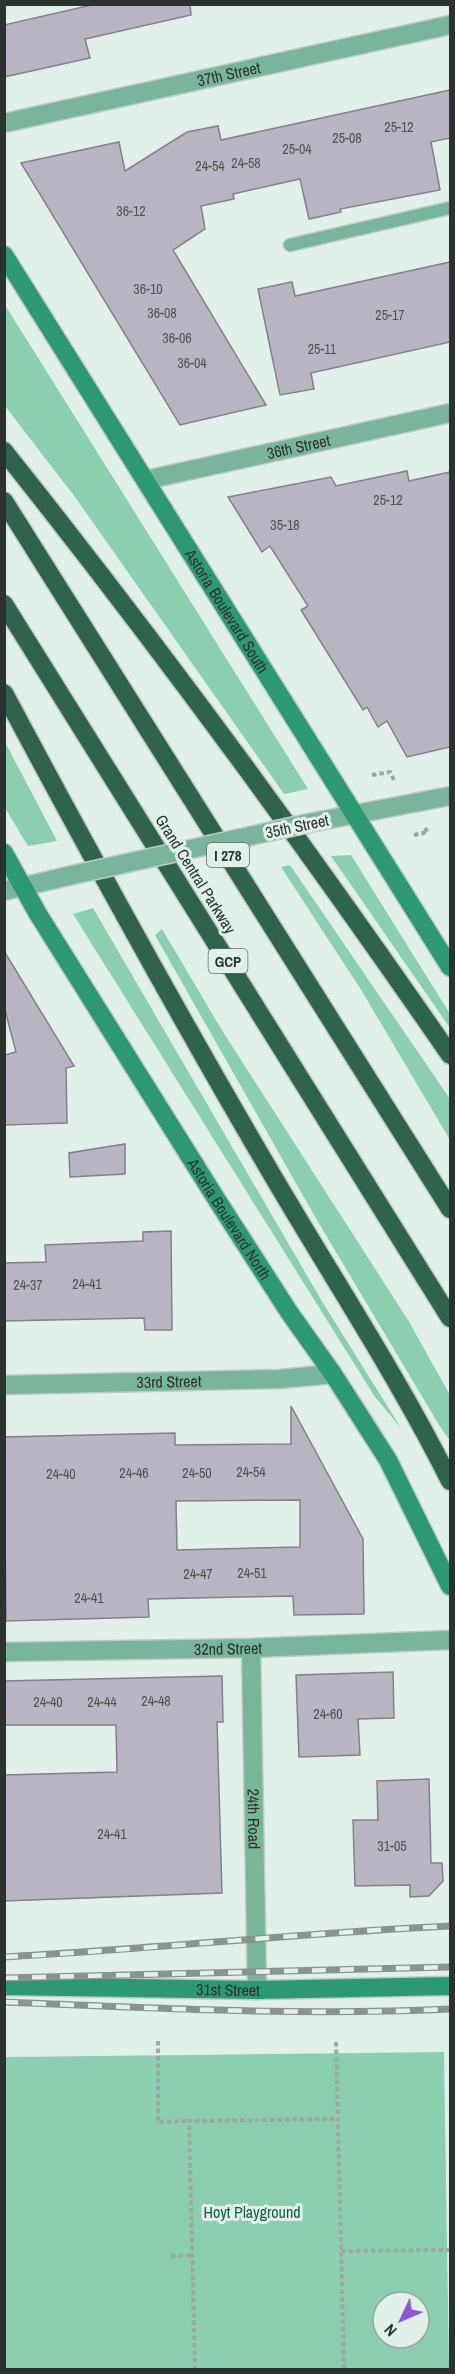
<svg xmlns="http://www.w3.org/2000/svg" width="455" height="2374" viewBox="0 0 455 2374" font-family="'Archivo Narrow',sans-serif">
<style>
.green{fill:#8bceb0;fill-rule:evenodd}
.building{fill:#bab5c2;stroke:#847f8c;stroke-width:1.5;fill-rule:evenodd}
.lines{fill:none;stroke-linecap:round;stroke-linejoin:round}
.lane-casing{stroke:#bdcbc4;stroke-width:15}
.street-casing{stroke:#bdcbc4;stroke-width:21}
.secondary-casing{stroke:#bdcbc4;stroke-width:21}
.highway-casing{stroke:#bdcbc4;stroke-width:21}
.path{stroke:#9ca9a3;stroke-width:4;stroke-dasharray:4.5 3;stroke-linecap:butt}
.lane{stroke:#78b59a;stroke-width:12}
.street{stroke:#78b59a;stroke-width:18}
.secondary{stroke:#2d9972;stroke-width:18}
.highway{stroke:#2f634d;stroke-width:18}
.rail-casing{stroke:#89948f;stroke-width:7}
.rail{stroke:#e1f1e9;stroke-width:4.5;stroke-dasharray:14;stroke-linecap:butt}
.street-bridge-casing{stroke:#bdcbc4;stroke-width:21;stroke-linecap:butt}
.street-bridge{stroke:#78b59a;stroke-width:18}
.labels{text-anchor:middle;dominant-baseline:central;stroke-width:6;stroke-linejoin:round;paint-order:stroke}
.number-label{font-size:14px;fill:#505354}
.shield{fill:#e1f1e9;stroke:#626b67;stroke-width:1.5}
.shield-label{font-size:15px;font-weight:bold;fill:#2c322f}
.street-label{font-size:16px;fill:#2c322f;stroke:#e1f1e9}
.park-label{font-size:16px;fill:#135d43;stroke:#e1f1e9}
</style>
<rect width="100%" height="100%" fill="#e1f1e9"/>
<path class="green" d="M4,305H5L308,789L284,794L75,497L5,406Z
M5,742L57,841L28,846L5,808Z
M351,855L450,1014V1028L331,856Z
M290,865L450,1099V1140L360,988L281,867Z
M93,908L323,1303L401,1428L375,1397L73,914Z
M162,929L223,1032L408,1320L450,1395V1441L439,1425L314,1215L155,935Z
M444,2052L449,2369H5V2057ZM383,2302H419V2338H383Z"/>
<path class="building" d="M96,4H190L191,15L85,39L90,58L4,77V25Z
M450,90V138L431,142L440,190L340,209L341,212L309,219L300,179L233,194L234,199L201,206L205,229L173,250L266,405L180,425L21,163L119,142L125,171L187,132L218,126L221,140Z
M450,262V342L311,373L314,389L280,395L258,289L292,282L295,296Z
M407,471L409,481L450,472V747L407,757L387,721L378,727L367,707L363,710L301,610L308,606L270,546L262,552L228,497L331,477L336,486Z
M4,951L74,1066L66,1068L67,1123L4,1125V1055L16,1052L4,1006Z
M125,1144V1174L70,1177L69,1153Z
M171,1231L172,1330H145L144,1318L4,1321V1263L46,1262L45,1245L143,1241V1232Z
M291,1406L363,1539L364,1614L294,1615L293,1596L240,1597L148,1599L149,1617L6,1621L4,1437L175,1433V1445L291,1444ZM300,1500V1547L177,1550L176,1501Z
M393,1672L394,1718L358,1719L360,1755L299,1757L296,1675Z
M222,1676L223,1722H217L222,1893L4,1901V1775L117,1772L116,1725H4V1681Z
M429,1779L431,1863H442L443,1881L429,1896L410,1897V1885L355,1886L353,1820H378L377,1781Z"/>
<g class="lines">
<defs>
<path id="lane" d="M290,245L450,208"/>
<g id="street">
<path id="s1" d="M4,123L450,25"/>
<path id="s2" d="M146,480L450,413"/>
<path d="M309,823L450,796"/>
<path d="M4,891L77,874"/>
<path id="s3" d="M4,1385L280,1379L333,1374"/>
<path id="s4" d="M251,1648L257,1990"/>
<path id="s5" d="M4,1652L251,1648L450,1640"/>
</g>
<g id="secondary">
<path id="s6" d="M4,255L450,967"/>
<path id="s7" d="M4,853L38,914L217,1200L289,1312L333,1374L388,1460L450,1586"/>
<path id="s8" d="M4,1986L257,1990L450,1986"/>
</g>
<path id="highway" d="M4,451C160,647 308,849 450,1055
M4,501L450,1209
M4,604L450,1318
M4,693C89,852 176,1011 267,1166C328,1271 396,1373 450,1481"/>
</defs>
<use href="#lane" class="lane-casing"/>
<use href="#street" class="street-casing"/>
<use href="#secondary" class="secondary-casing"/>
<use href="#highway" class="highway-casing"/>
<path class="path" d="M372,775L390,772L395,782
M414,835L428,832L423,826
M158,2041V2122L189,2121
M336,2042L344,2370
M341,2251L450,2250
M171,2256L192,2255
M195,2370L189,2121L338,2119"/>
<use href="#lane" class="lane"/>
<use href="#street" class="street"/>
<use href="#secondary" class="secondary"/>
<use href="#highway" class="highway"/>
<defs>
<path id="rail" d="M4,1957C153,1949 302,1933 450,1926
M4,1978L450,1967
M4,2002C154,2008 300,2016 450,2009"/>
</defs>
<use href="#rail" class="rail-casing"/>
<use href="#rail" class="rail"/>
<defs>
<path id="street-bridge" d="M77,874L309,823"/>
</defs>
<use href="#street-bridge" class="street-bridge-casing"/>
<use href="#street-bridge" class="street-bridge"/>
</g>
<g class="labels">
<g class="number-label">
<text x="399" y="127">25-12</text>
<text x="347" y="138">25-08</text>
<text x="297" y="149">25-04</text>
<text x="246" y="163">24-58</text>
<text x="210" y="166">24-54</text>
<text x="131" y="211">36-12</text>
<text x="148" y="289">36-10</text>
<text x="162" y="313">36-08</text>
<text x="390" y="315">25-17</text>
<text x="177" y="338">36-06</text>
<text x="322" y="349">25-11</text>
<text x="192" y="363">36-04</text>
<text x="388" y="500">25-12</text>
<text x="285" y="525">35-18</text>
<text x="87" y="1284">24-41</text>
<text x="28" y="1285">24-37</text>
<text x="251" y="1472">24-54</text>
<text x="134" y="1473">24-46</text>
<text x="197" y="1473">24-50</text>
<text x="61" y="1474">24-40</text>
<text x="252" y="1573">24-51</text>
<text x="198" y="1574">24-47</text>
<text x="89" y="1598">24-41</text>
<text x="156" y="1701">24-48</text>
<text x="48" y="1702">24-40</text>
<text x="102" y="1702">24-44</text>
<text x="328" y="1714">24-60</text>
<text x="112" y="1834">24-41</text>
<text x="392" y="1846">31-05</text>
</g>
<g class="shield">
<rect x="207" y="843" width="42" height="24" rx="4.5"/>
<rect x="208.5" y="949" width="39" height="24" rx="4.5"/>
</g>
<g class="shield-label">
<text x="228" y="855">I 278</text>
<text x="228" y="961">GCP</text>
</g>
<g class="street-label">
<text stroke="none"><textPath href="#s1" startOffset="230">37th Street</textPath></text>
<text stroke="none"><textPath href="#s2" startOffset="156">36th Street</textPath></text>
<text stroke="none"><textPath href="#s6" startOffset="420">Astoria Boulevard South</textPath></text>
<text transform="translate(297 826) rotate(-12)">35th Street</text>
<text transform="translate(196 874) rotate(58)">Grand Central Parkway</text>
<text stroke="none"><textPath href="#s7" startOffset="430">Astoria Boulevard North</textPath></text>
<text stroke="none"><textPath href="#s3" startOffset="165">33rd Street</textPath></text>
<text stroke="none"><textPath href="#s5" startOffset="224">32nd Street</textPath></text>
<text stroke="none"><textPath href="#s4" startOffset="171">24th Road</textPath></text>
<text stroke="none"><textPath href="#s8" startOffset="224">31st Street</textPath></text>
</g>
<g class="park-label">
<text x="252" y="2212">Hoyt Playground</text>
</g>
</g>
<rect width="455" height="2374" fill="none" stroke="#2c322f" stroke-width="12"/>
<g transform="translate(401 2320) rotate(226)"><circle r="28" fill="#e1f1e9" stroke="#99a59f" stroke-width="1.5"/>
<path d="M0-4.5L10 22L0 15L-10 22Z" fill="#8e58d0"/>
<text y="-9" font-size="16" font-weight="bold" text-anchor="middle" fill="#2c322f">N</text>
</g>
</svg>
